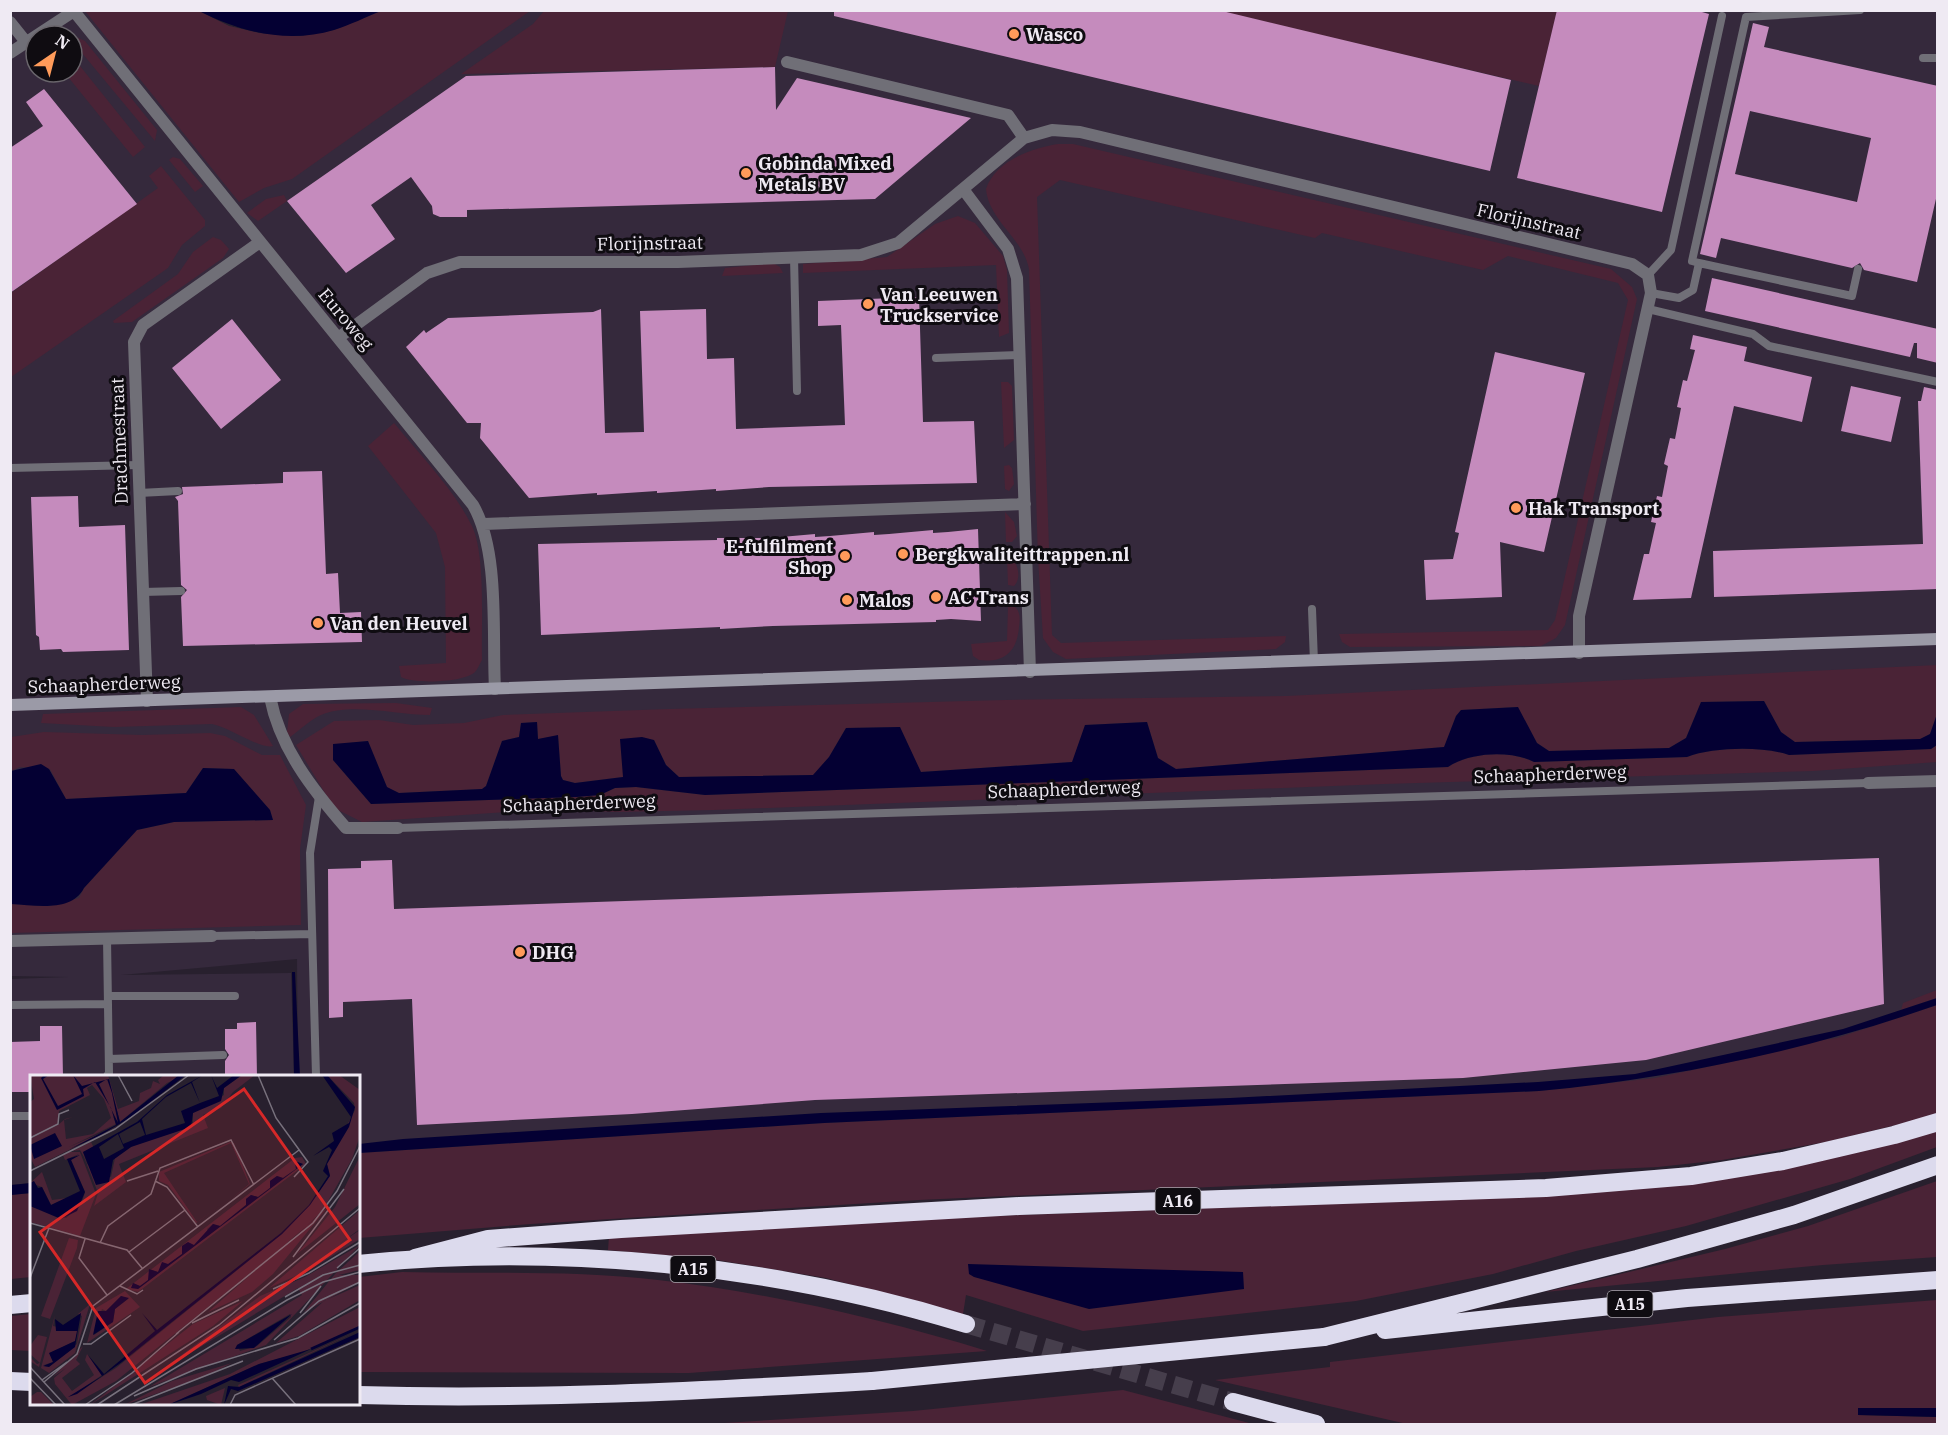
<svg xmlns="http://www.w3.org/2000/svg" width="1948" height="1435" viewBox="0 0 1948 1435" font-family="'IBM Plex Serif',serif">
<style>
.built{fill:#35293c;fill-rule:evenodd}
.green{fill:#4a2336}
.water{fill:#040033}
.building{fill:#c58bbd;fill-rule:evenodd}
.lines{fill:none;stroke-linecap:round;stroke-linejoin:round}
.highway-tunnel{stroke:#463e4c;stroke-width:18;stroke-dasharray:18 9;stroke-linecap:butt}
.lane{stroke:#706f77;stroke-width:8}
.street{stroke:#706f77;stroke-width:12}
.secondary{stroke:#9b9aa7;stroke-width:12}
.highway{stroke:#dcdaed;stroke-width:18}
.highway-bridge{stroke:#dcdaed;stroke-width:18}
.poi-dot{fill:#ff9b5a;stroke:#0f0c11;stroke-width:2}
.labels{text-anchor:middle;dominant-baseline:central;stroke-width:6;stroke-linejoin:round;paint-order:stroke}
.shield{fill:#0f0c11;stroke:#aca7af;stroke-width:1.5}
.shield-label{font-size:16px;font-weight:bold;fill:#efeaf3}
.poi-label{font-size:18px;font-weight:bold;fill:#efeaf3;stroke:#0f0c11;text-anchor:start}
.street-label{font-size:18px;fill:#efeaf3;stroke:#0f0c11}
.inset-river{fill:none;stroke:#040033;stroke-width:3}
.inset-road{fill:none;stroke:#78717d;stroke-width:1.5}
.view{fill:#d62828;fill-opacity:0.15;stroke:#d62828;stroke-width:3}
.inset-edge{fill:none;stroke:#efeaf3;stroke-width:3}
</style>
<rect width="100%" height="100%" fill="#28202e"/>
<path class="built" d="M381,10L1937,11V1055L359,1204L358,1076H298L297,959L121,975L291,973L294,1076H32L31,1183L11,1185V979L68,977L11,976V11H199L229,26L259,33L300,36L334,30ZM36,36H72V72H36Z"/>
<path class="green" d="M85,11H199L229,26L259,33L300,36L334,30L381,11H530L292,179L264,188L239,202Z
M544,11H788L775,67L461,74L533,24Z
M1218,11H1557L1539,86Z
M68,33L85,41L157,130L155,141L72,41V36L67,34Z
M72,56L145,147L133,157L64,72H72Z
M1058,144H1073L1611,269L1632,287L1637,299L1565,625L1556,638L1541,646L1350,647L1342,642L1339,634L1548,630L1555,620L1628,300L1618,283L1508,256L1483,270L1322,233L1315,238L1060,180L1037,197L1052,635L1061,643L1286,636L1285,642L1276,649L1066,659L1053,652L1043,638L1038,558L1029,269C1023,238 989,221 986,189C995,161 1032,148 1058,144Z
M173,157L180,159L203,186L195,192L169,160Z
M161,166L205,220V226L182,245L168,268L11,377V293L158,188L149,176Z
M284,195L287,201L258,221L247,213L266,199Z
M958,216L975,223L1003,256L1007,270L1009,333L999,337L996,265L803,273V264L887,257L935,224Z
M213,237L221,240L229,249L223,258L132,322L114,323L113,321L178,274L193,252Z
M773,263L780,267L783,273L722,276L725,268Z
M1001,382H1008L1012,386L1014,440L1004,448Z
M394,423C420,455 453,488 472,526C486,556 481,625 482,660C480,663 478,669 475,672C463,683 413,684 401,677L399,666L446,663L445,567L436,533L368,446Z
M1009,465L1012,468L1014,484L1009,491L1005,489L1004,466Z
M1005,512L1014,522L1017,536L1012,542H1006Z
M1007,558L1012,559C1019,566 1021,579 1014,586L1008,585Z
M1014,606C1021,612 1020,619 1019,627C1017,652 1004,663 979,660L973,656L971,644L1007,641L1008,607Z
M1938,665L1937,714L1930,734L1920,739L1795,742L1781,732L1764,701L1701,702L1686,738L1669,748L1549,751L1537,743L1517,707L1461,710L1456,716L1445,747L1176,769L1158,758L1147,722L1085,725L1073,762L920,772L900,727L846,728L829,757L814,775L679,777L666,765L654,740L623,777L575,783L563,780L561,776L558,736L538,739L537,722L521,723L519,737L502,741L486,786L482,789L399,793L387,788L368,741L333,745V760L371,804L576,797L600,795L615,788L636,787L705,795L1448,767C1470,752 1510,750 1534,762L1687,757C1713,747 1763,746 1789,755L1931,749L1937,745V762L1813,771L1384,784L714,810L615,812L550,809L362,822L334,808L296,745L334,721L379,720L413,725L464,723L503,715L669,709L1005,700L1286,696Z
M396,703L432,708L430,715C398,715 351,702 321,715C310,720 300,730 290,737L287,732L289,714L303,704Z
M241,707L254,715L273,746C261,750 229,727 212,724L114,727L41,723L43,714Z
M44,732L142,735L210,733L225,736L262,755H280L306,805L300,849L301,925L11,933L10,904L49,906L79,898L84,888L137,830L174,822L273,820L270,810L233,769L203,768L186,793L66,799L50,769L20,767L11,771V737Z
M1937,990V998L1901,1010L1903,1003Z
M1937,1005V1115L1826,1142L1722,1160L1658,1167L919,1200L531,1224L359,1238L358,1153L824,1123L1539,1091L1655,1078L1758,1056L1816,1041L1837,1038Z
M1937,1129V1147L1850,1179L1686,1226L1576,1251L1493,1274L1356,1301L1083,1331L966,1295L963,1314L826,1278L717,1260L608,1250L609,1236L938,1218L1563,1195Z
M1937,1181V1257L1823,1265L1545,1292L1725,1249L1808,1226Z
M31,1193V1277L11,1279L10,1195Z
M402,1272C487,1274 573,1270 658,1280C770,1293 879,1318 987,1351L689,1373L359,1372V1277Z
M1937,1300V1408L1858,1409V1415L1937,1417V1424H1407L1215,1380L1330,1367V1362L1718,1317Z
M31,1314V1351L11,1350V1316Z
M1123,1390L1253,1424H708L913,1411Z"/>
<path class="water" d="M199,11H381C366,17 350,25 334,30C288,44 240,32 199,11Z
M1764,701L1781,732L1795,742L1920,739L1930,734L1937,714V745L1931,749L1789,755C1763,746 1713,747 1687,757L1534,762C1511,750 1470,752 1448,767L705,795L636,787L615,788L600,795L576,797L371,804L333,760V744L368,741L387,787L399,793L482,789L486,786L502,741L519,737L521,723L537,722L538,739L558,735L561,776L563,780L575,783L623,777L620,739L642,737L654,740L666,765L679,777L813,775L829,757L846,728L900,727L921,772L1072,762L1085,725L1147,722L1158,758L1176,769L1444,747L1456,716L1461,710L1518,707L1537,743L1549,751L1669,748L1686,738L1701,702Z
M41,764L49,769L66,799L186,793L203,768L234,769L270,810L273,820L174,822L137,830L84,888C71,913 35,905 11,904V771Z
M292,972H295L300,1076H294Z
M1937,998V1005C1809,1050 1675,1078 1539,1091L824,1123L359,1153V1144L403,1139L821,1113L1230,1098L1538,1082L1635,1074L1843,1029Z
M31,1183V1193L11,1195V1185Z
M968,1264L1243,1272L1244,1289L1089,1309L974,1277L969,1274Z
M1858,1408H1937V1417L1858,1415Z"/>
<path class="building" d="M834,10H1218L1511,80L1490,171L834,16Z
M1557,10H1695L1709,14L1662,212L1517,178Z
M1753,23L1769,27L1764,47L1938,86V190L1917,282L1864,270L1860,263L1852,268L1721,238L1716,258L1700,254ZM1750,111L1871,138L1857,202L1735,174Z
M775,67L776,110L797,78L971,118L875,199L467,210V217H440L433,214L432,206L411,177L371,205L395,239L346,273L287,201L466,76Z
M44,89L137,204L10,293V148L43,126L26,102Z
M1712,278L1938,329V363L1917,358V343H1914L1910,357L1705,311Z
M919,297L923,422L974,421L977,483L769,487L716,491V489L657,493V491L597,495V493L529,498L480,438L481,423H467L406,347L424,330L426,333L448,318L593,312L601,309L605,433L644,432L640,311L706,309L707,359L734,358L736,429L845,425L841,325L818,326V301Z
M232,319L281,380L221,429L172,368Z
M1693,335L1747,347L1744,361L1812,377L1802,422L1734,406L1691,598L1633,600L1644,554H1649L1656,523L1651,522L1657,496L1662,497L1668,466L1664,464L1670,438L1675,439L1681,408L1677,407L1683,380L1687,381L1695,350L1690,349Z
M1495,352L1585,373L1544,552L1500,542L1502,597L1426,600L1424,560L1453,559L1459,533L1455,532Z
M1851,386L1901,397L1891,442L1841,431Z
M1924,387L1938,390V589L1714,597L1713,551L1923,544L1918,401H1921Z
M322,471L326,574L338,573L340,613L361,612L362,642L183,646L181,597L187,590L181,585L178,501L175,497L183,494L182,487L283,483V472Z
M78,496L79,527L125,525L129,650L63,652L61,649L40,650L39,637L36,635L31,497Z
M978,529L981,621L951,619L936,620V622L773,626L720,629V627L541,635L538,544L717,540V538H770L815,534V537L830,536L874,532V535L889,534L933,530V533L948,532Z
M1879,858L1884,1004L1646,1060L1463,1078L815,1100L632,1114L417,1125L412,999L343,1002V1017L329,1018L328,869L361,868V861L392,860L394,909Z
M256,1022L257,1077H225V1061L229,1055L225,1049V1029H237V1023Z
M40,1026H62L63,1077H32V1092H10V1042L40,1041Z"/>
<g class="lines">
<path class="highway-tunnel" d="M966,1324L1233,1402"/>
<path class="lane" d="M1923,58H1938
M794,257L797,391
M1699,263L1852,296L1858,269
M1648,275L1671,250L1722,16
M1651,293L1679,298L1693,290L1699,263L1692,261L1746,17L1860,10
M1648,309L1753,334L1769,346L1938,382
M936,358L1020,355
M10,468L138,465
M139,493L178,491
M143,592L181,591
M1312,609L1314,662
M398,828L1868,783
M212,936L312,934
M108,996H235
M10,1005L108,1004
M109,1059L223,1055
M107,1076L109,1073L107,938
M316,1076L310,853L319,797
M10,1116H32"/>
<path class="street" d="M73,10L473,505C500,552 492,634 495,689
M10,22L26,42
M10,53L74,11
M787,62L1008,115L1024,138
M963,189L1008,249L1017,278L1030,672
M338,338L427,273L460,262H678L861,255L898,243L1024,138L1052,130L1080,132L1632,264L1648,275L1651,293L1579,616V653
M484,524L1025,504
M270,697C280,748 312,789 346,828H398
M147,701L134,342L143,325L260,242
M1868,783L1938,781
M10,941L212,936"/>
<path class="secondary" d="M10,705L1938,639"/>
<path class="highway" d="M415,1258L488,1239L621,1229L1019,1206L1546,1188L1691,1176L1783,1161L1894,1135L1938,1122
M358,1264C557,1243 775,1265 966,1324
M10,1305L32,1303
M1385,1330L1687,1298L1938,1280
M1324,1337L1637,1259L1794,1215L1938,1165
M10,1381L32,1382
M358,1395C530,1400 701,1391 872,1381
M1233,1402L1316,1424"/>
<path class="highway-bridge" d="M872,1381L1324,1337"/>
</g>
<g class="poi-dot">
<circle cx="1014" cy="34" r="6"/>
<circle cx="746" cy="173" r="6"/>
<circle cx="868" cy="304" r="6"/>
<circle cx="1516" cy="508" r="6"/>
<circle cx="903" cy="554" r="6"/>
<circle cx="845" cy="556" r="6"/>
<circle cx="936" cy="597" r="6"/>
<circle cx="847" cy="600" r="6"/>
<circle cx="318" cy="623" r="6"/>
<circle cx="520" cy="952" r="6"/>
</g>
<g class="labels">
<g class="shield">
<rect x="1155.5" y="1188" width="45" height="26" rx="4.5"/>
<rect x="670.5" y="1256" width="45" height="26" rx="4.5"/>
<rect x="1607.5" y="1291" width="45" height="26" rx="4.5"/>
</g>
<g class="shield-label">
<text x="1178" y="1201">A16</text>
<text x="693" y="1269">A15</text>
<text x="1630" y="1304">A15</text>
</g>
<g class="poi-label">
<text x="1026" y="34">Wasco</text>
<text x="758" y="163">Gobinda Mixed<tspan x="758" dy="21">Metals BV</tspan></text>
<text x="880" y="294">Van Leeuwen<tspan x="880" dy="21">Truckservice</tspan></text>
<text x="1528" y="508">Hak Transport</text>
<text x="833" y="546" text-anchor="end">E-fulfilment<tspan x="833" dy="21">Shop</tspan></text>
<text x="915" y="554">Bergkwaliteittrappen.nl</text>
<text x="948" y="597">AC Trans</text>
<text x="859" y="600">Malos</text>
<text x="330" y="623">Van den Heuvel</text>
<text x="532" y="952">DHG</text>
</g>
<g class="street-label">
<text transform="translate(1529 221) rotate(13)">Florijnstraat</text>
<text transform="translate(650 243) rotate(-1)">Florijnstraat</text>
<text transform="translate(346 319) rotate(50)">Euroweg</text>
<text transform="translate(119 441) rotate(-92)">Drachmestraat</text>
<text transform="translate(104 684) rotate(-2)">Schaapherderweg</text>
<text transform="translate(1550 774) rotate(-2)">Schaapherderweg</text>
<text transform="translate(1064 789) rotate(-2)">Schaapherderweg</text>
<text transform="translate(579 803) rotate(-2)">Schaapherderweg</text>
</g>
</g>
<g transform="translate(30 1075)">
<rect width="330" height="330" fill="#28202e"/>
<path d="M0,0H78L88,34L109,26L110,18L121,13L123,6L130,9L128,5L134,0L150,2L137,8L90,47L80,10L89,48L83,41L86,49L39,72L87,51L5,92L0,82V27L4,24ZM62,10L74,24L81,43L63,59L36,64L34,45L43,42L35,44L28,50L29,36L60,20L57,13ZM212,0H225L203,17L191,33L173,40L178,53L89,89L96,107L64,131L68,118L54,82L50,75L41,76L61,67L64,73L53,77L57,89L81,102L85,83L104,70L163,50V38L194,20V13ZM297,0H309L330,15V61L322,84L293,135L265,162L86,306L42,330L25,309L24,303L36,293L23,302L53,271L46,285L50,289L32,303L42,316L64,300L55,285L57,279L72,300L40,322L86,293L252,159L280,130L300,100L297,89L325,35L324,28ZM200,67L204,68L220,109L199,126L219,109L201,68L134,98L167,147L192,129L166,148L138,110L129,106V97ZM39,77H50L66,119L50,161L0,147V131L36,143L51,130L55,117L41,85L49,79L35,85L33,80ZM330,81V129L267,179L305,132ZM272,82L276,89L108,217L96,214L265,83ZM265,87L273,89L108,214L103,208L110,211L119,205V194L128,197L152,179V171L158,168L163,171L179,158L177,154L183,149L190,151L217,129L216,124L221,120L228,122L240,113V106L247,101L253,103L266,94ZM12,97L22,125L37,123L21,130L12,112L0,108ZM297,133L243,199L222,217L178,237ZM330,135V154L309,169L330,155V164L281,194L239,213ZM39,163L48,165L47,173L20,244L11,241ZM330,170L236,270L119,312L272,220L268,213L129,297L230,221L275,202ZM260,239L261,242L227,271L210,276L207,270ZM330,176V195L309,200H330V207L274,237L305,199ZM330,210V225L269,261L246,268L294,226ZM95,216L110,232L57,268L66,233ZM91,221L98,224L85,234L83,247L64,260L72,234L76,236ZM213,226L183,251L60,330L163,249ZM60,229L45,278L19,298L11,293L25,240L23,251L48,256L45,266L20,278L23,287L14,290L20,291L47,269L52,241L48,239ZM330,232V253L270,278L229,289L138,330H109L200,299ZM330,255L209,312L208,310ZM8,260L17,262L9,292L0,286V282L7,289L10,288L0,279V271ZM202,288L174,302L94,330L142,306ZM195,313L191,330L177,325L176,321ZM7,317H11L24,330H0V322Z" fill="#4a2336" fill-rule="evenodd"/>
<path d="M14,0H19L13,4L28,31L52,19L43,0L52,11L79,4L90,47L149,0H156L98,44L69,61L40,74L86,50L81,33L65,7L53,14L54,21L27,35L11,3ZM77,4L82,18L88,48L69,9ZM173,0L162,7L170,28L189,21L181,0L187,13L204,0H212L194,13L191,26L163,38L161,52L101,72L83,85L79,107L66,110L53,77L107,47L137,20ZM161,8L170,28L151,36L155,48L116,60L112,44L136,22ZM110,47L115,60L93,69L89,59ZM88,59L94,73L74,84L69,72ZM292,0H297L325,32L319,52L297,89L300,101L280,130L252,159L92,287L47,319L38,322L72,301L58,280L74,299L125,256L112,238L127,255L251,158L279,130L298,101L293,96L302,75L299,72L283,81L304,66L302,58L319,48L321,42ZM25,58L32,71L4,84L0,70ZM50,80L41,85L55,117L47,136L31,144L0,131V108L4,106L8,113L12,112L21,130L50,116L37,84ZM265,86L273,89L108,214L101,213L103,208L110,211L118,205L119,194L128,197L132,187L138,189L152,179V171L158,167L164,170L183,149L190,151L216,130V124L221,120L228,122L240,113V106L247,101L253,103L266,94ZM91,221L99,223L85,234L83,247L63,260L68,236H76ZM51,238L45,272L19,292L13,291L23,287L19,278L45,266L47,256H26L25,244L33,250ZM262,239L224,273L205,274L207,270ZM330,257V262L208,316L201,314L194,330L198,311L209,312ZM281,274L209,307L201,305L171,319L138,330L229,289Z" fill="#040033" fill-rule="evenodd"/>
<path class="inset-river" d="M281,274L330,252"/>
<path class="inset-road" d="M88,0L102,26M228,0L246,43L278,87L264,102M0,63L28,49L29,39L39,35M0,96L85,54L159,0M97,106L128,96M125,106L137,112L168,152M0,148L97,175L112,193M55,164L49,183L77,220M70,168L78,151L121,119L130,93L201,65L224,110M99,177L155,135M263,182L314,114M307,193L330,173M0,203L19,153M90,211L107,219L113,215M243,214L279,198L330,167M255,222L293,200L330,190M270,238L291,211M162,248L209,225M146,259L283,148L307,116L330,71M244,265L289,226L330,207M53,269H61L101,240M0,292L35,330M0,303L26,330M242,303L266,330M12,305L37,287M14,307L47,279L63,231L269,75M104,321L166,294L268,263L330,228M55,330L102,298L149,257M67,330L189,250L330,133M84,330L257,225L293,207L330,197M101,330L213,286M200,330L205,320L330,264"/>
<path class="view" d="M214,14L320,165L115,308L10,157Z"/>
<rect width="330" height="330" class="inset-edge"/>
</g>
<rect width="1948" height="1435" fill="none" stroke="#efeaf3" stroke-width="24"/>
<g transform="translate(54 54) rotate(35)"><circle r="28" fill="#0f0c11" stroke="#69656b" stroke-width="1.5"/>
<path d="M0-4.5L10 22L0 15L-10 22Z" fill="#ff9b5a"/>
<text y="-9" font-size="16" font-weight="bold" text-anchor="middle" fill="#efeaf3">N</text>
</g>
</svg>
